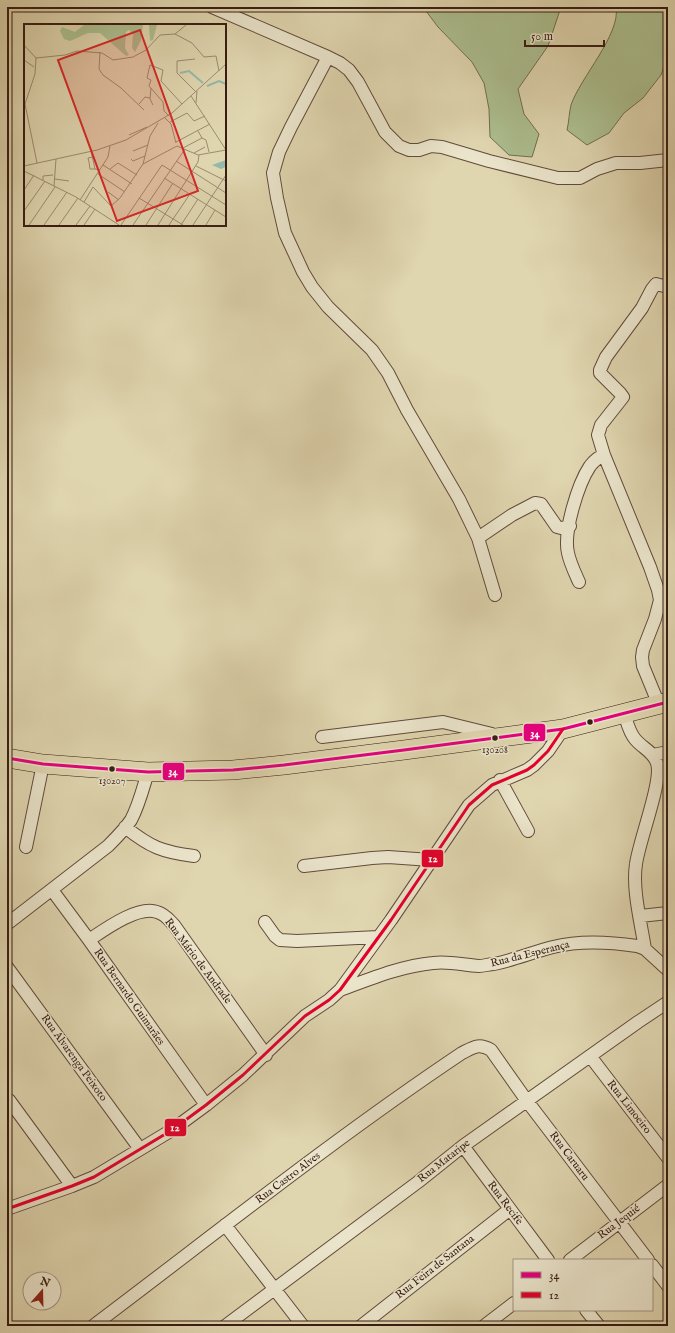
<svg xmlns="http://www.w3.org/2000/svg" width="675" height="1333" viewBox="0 0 675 1333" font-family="'IM FELL English',serif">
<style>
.grass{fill:#acbe8f;stroke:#726e51}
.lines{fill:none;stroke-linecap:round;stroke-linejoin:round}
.street-casing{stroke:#624b3a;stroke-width:14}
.primary-casing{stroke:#381d13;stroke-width:20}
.street{stroke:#eae4cb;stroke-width:12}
.primary{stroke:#dfd5af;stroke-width:19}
.bus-1-casing{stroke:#eae4cb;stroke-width:6}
.bus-2-casing{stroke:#eae4cb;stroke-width:6}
.bus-1{stroke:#e5007d;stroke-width:3}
.bus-2{stroke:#e4002b;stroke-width:3}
.bus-dot{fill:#381d13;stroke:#eae4cb;stroke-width:1.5}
.labels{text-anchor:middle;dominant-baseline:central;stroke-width:3;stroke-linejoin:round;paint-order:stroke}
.bus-label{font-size:10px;fill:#381d13;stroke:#eae4cb}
.street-label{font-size:11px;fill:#381d13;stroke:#eae4cb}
.inset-river{fill:none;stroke:#93b9aa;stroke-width:2}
.inset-road{fill:none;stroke:#9c8b71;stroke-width:1}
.view{fill:#d62828;fill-opacity:0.15;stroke:#d62828;stroke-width:2}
.inset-edge{fill:none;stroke:#381d13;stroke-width:2}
.line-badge{stroke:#eae4cb;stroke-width:1.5}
.badge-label{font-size:11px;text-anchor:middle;font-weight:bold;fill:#fff}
</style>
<rect width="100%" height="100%" fill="#dfd5af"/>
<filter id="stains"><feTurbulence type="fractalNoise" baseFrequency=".005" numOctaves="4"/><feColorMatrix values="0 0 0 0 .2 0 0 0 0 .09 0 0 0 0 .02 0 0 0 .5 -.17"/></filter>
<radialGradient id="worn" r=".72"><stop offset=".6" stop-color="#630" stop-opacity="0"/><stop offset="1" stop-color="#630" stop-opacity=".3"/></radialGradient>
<path class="grass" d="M423,7H561L548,46L518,89L524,114L539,134L532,157L509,155L490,137L489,109L484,83L472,62L438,27Z
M616,7H668V56L661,75L643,98L624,113L609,133L587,145L567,130C569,122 569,113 571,105C580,78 621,34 616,7Z"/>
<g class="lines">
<defs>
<path id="street" d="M212,7L328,57L340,63L349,70L358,82L385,132L399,146L409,150H419L431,146L442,147L489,161L558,178H580L597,169L616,163H640L668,160
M328,57L291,127L279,152L273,173L277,198L285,233L303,272L312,287L328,307L372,350L388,373L407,410L459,499L478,538L495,595
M478,538L512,515L535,503L541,504L557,527L561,528L570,526
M579,582C575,573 570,563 568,553C563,532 578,484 590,466C594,461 598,457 604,455
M659,705L643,666L642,657L643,650L655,619L660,600L658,590L650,567L604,455L598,435L601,425L623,397L620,393L600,373V370L606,357L642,308L652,289L656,284L668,287
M624,713C627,722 629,732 635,739C642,748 653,751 657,763C663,780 639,841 636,864C632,889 641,923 645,949
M322,737L443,722L492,734
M653,755L668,752
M500,780L528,831
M125,827C150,847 162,852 194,856
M26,847L43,764
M304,866L372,858L388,857L431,860
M52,890L89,940L206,1105
M640,916L668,913
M265,922L275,936L280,940L297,941L378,937
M7,924L108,846C116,838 125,829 131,820C139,805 143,788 148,772
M89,940C104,930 138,905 157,912C165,914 169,920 174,925L266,1055
M7,967L140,1149
M340,990C370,979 401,966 433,963C449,961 463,965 479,966C484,966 489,964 494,964C514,960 533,952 553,947C580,940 610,942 637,946L645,949L668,970
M590,1056L668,1158
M9,1100L72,1186
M463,1146L548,1260
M7,1209L72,1186L94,1177L172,1130L206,1105L243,1075L305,1016L329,1000L340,990L391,920L469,805L492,785L527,770L534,765L548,751L563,729
M225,1225L303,1326
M570,1260L668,1185
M652,1265L668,1286
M586,1310L599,1326
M93,1326C215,1234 335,1138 462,1053C474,1047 479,1043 491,1050L527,1101L648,1260
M225,1326L418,1182L463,1146L638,1022L668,1002
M361,1326L510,1209
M484,1326L514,1303"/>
<path id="primary" d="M7,758L43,764L148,772L233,770L284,765L404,750L563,729L668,702"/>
</defs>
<use href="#street" class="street-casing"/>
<use href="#primary" class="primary-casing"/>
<use href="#street" class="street"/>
<use href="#primary" class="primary"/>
<defs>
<path id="bus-1" d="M7,758L43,764L148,772L233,770L284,765L404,750L563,729L668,702"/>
<path id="bus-2" d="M7,1209L72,1186L94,1177L172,1130L206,1105L243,1075L305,1016L329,1000L340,990L391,920L469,805L492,785L527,770L534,765L548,751L563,729"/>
</defs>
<use href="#bus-1" class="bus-1-casing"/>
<use href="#bus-2" class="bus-2-casing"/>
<use href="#bus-1" class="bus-1"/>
<use href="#bus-2" class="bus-2"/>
</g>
<g class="bus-dot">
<circle cx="590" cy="722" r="3.5"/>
<circle cx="495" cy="738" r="3.5"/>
<circle cx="112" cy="769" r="3.5"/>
</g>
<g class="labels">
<g class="bus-label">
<text x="495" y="750">130208</text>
<text x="112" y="781">130207</text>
</g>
<g class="street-label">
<text transform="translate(530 954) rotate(-14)">Rua da Esperança</text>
<text transform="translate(198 961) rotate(53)">Rua Mário de Andrade</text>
<text transform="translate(129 997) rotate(55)">Rua Bernardo Guimarães</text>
<text transform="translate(74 1058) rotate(54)">Rua Alvarenga Peixoto</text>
<text transform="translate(629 1107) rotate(52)">Rua Limoeiro</text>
<text transform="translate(569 1156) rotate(53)">Rua Caruaru</text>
<text transform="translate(444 1161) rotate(-38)">Rua Mataripe</text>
<text transform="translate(288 1178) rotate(-37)">Rua Castro Alves</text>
<text transform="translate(505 1203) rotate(53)">Rua Recife</text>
<text transform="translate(619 1222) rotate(-37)">Rua Jequié</text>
<text transform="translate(435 1267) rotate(-38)">Rua Feira de Santana</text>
</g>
</g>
<g transform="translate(24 24)">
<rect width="202" height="202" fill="#dfd5af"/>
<path d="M60,1H119L117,16L111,28L108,24L109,10L105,6L102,8L101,24L105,31L102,32L76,9H64L46,17L40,15L36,7L38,3L51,8ZM125,1H140H133L129,16L126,17Z" fill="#acbe8f"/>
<path d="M202,136V143L197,145L188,141Z" fill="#93b9aa"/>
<path class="inset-river" d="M156,49L165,47L179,59M183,62L195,57L202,60"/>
<path class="inset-road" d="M151,10L168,19L180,33L192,32L195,47M0,21L12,34L11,50L1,80L13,139M76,28L75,45L79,51L97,64L120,86M12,34L41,31L53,27L78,29L89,36L109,33L122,26L136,11L151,10L162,1M171,35L153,37V49L172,68M0,36L10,43M127,64L126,75L129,81M167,72L202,126M172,79L173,67M115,80L121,73L126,74M145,92L140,87L139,78L125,62L127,56L123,54L126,41L139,46L137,57L158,80M141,94L147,100L152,119M146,98L163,89L170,97L181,92M174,107L178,114L182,116L185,128M105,111L123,103M152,118L186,100M159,124L178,114M67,127L71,145L76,146M109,127L124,121M170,129L181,123M69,133L64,134L65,138L66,145H71M107,135L109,137L121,132M152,137L202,169M119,140L153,122L174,131L202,126M79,141L108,160M0,142L73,126L102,116L148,89L202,40M172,142L202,157M86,145L94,139L113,151M0,147L52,173L95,201M74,150L101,168M140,154L202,193M31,155L45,157M19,156V152L29,151M30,162L32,135M0,166L10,151M84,168L95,176M115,174L159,201M56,176L84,133L86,122M60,178L69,163L87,182L96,174L119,140L126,112L134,99M0,187L21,157M5,201L31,163M20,201L43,168M35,201L54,174M52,201L66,182M60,201L71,185M97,201L138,141L202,181M109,201L161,125M122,201L149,159M134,201L174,138L175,131M145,201L166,170M157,201L174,175M169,201L202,151M182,201L191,186"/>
<path class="view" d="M116,6L174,167L93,197L34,36Z"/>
<rect width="202" height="202" class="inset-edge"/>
</g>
<g class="line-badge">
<rect x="523" y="723" width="23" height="19" rx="4" fill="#e5007d"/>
<rect x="162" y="762" width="23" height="19" rx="4" fill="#e5007d"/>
<rect x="421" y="849" width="23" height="19" rx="4" fill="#e4002b"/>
<rect x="164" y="1118" width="23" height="19" rx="4" fill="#e4002b"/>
</g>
<g class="badge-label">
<text x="535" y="737">34</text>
<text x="173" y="775">34</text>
<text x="433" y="862">12</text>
<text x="175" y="1131">12</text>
</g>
<rect width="675" height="1333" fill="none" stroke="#dfd5af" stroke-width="24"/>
<rect x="8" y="8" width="659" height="1317" fill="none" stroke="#381d13" stroke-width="2"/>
<rect x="12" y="12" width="651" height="1309" fill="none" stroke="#381d13"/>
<rect x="513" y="1259" width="140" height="52" fill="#eae4cb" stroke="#a39481"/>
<rect x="521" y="1272" width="20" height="6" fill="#e5007d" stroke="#a39481"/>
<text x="549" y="1279" font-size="12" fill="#381d13">34</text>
<rect x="521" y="1292" width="20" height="6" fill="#e4002b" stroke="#a39481"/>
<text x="549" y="1299" font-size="12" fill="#381d13">12</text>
<g transform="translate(42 1291) rotate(20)"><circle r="19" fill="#eae4cb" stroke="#a39481"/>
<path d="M0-3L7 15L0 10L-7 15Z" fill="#8f2418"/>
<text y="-6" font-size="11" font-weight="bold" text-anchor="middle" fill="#381d13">N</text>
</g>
<path d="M525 40v6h79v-6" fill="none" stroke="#381d13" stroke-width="2"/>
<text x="531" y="40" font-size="12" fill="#381d13" stroke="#eae4cb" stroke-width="3" paint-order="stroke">50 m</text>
<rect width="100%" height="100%" filter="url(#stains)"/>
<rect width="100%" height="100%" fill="url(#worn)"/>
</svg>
